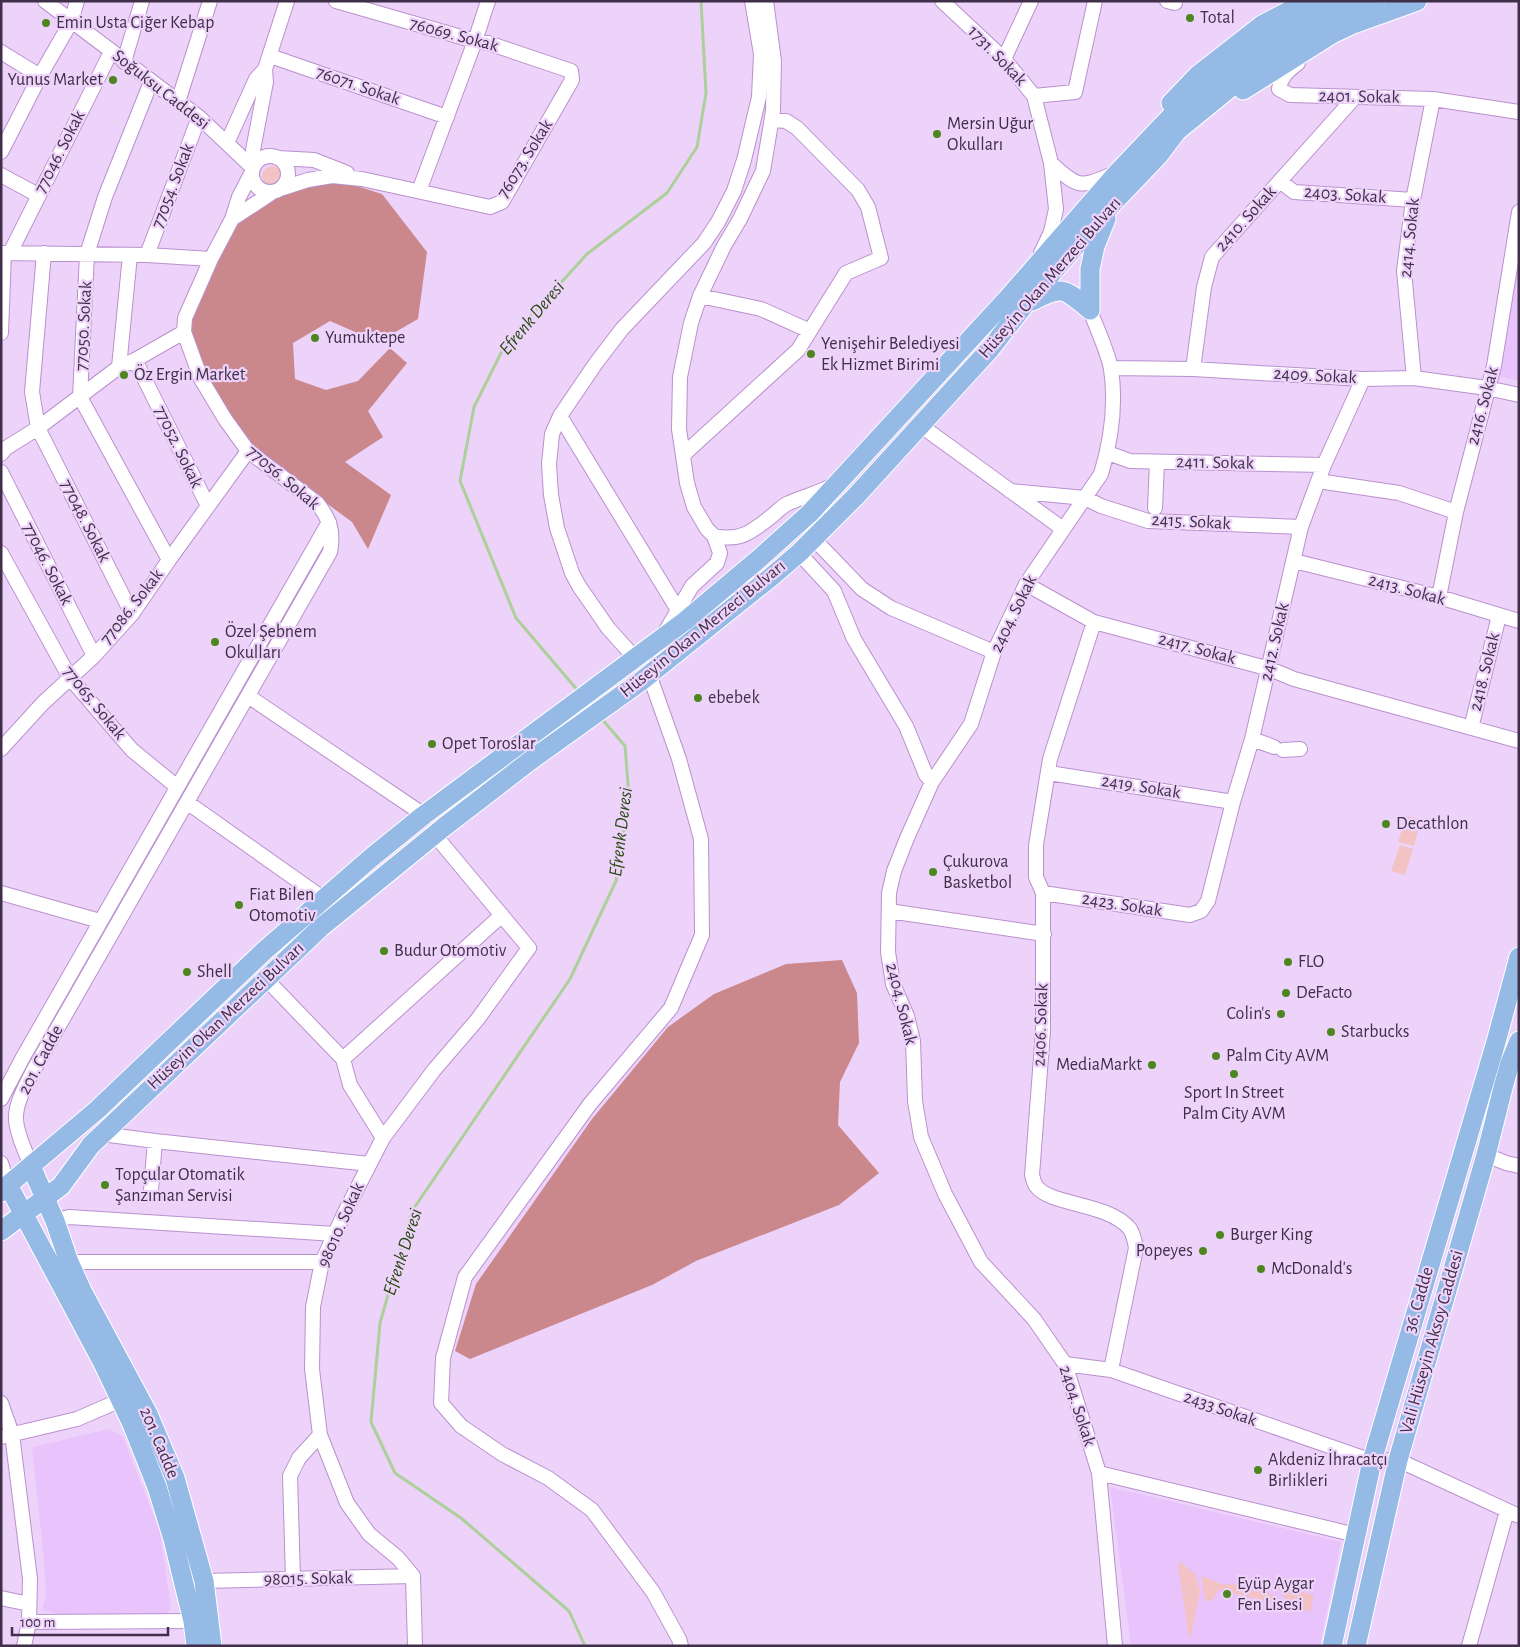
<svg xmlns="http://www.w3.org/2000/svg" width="1520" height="1647" viewBox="0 0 1520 1647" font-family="'Alegreya Sans',sans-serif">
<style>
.built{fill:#e9c3fc}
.green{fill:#f3c2c5}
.forest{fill:#ca888d}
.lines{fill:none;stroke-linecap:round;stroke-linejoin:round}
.stream{stroke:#adcf9a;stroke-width:3}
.minor-casing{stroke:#ba90ce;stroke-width:16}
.major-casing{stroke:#fff;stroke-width:21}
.minor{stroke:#fff;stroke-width:14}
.major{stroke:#95bae6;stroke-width:19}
.poi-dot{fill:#4d851f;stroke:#edd3fa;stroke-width:2}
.labels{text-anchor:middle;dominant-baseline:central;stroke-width:4.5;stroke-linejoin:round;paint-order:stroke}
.poi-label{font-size:18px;fill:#402f48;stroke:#edd3fa;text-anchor:start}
.street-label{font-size:18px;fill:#402f48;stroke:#edd3fa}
.water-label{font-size:19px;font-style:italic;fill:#2a4912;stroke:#edd3fa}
</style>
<rect width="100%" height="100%" fill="#edd3fa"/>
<path class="built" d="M1519,251V381L1498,376Z
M109,1429L123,1437L160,1532L171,1609L163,1617L62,1615L42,1610L46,1595L43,1551L32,1447Z
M1110,1487L1341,1542L1320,1646H1131Z"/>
<path class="green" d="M262 176a10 10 0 1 1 20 0a10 10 0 1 1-20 0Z
M1406,816L1421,820L1414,846L1398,842Z
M1400,845L1413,849L1405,875L1391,871Z
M1180,1562L1195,1574L1200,1591L1191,1636L1189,1638L1178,1565Z
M1201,1576L1222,1584L1252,1585L1264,1588L1284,1605L1218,1590L1212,1601H1208L1205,1598Z
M1266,1583L1314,1595L1310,1612L1291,1607L1279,1590Z"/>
<path class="forest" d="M338,180L382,194L427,252L418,319L378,342L330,321L293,343L295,379L326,390L358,381L390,348L407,363L368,411L383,437L345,462L391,495L368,549L352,522L257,452L213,392L190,334L191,315L230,231L240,218L285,190Z
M842,960L857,993L859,1043L840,1082L838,1125L879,1173L839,1205L696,1261L652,1285L470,1359L455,1351L476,1284L592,1119L668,1027L714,994L786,964Z"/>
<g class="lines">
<path class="stream" d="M579,692L516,618L460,481L474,407L506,343L587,254L667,193L697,147L706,93L701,1
M585,1646L569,1611L461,1518L395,1473L371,1422L380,1323L412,1211L570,979L616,881L629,797L625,746L601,718"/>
<defs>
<path id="minor" d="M45,1L199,117L253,168
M942,1L1004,59L1034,96L1051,163L1056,209L1051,232L1041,253
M1167,1L1175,3V1
M1,52L40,76
M270,56L447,117
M1004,59L1031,1
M124,62L142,1
M1298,63C1288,71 1281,76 1279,89L1290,95L1433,99L1519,112
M151,82L105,197L87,254L80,397L169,560
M1034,96L1075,92L1095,1
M178,102L210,1
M227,143L256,79L265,69L287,1
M253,150L266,82L265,69
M1,152L40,76L71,22L77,1
M252 174a18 18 0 1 1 36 0a18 18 0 1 1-36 0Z
M278,158L314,160L347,173
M1051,163C1080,190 1080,187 1116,173
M1,175L38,195
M1280,181L1294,192L1413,200
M280,189L308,180L332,176L362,179L490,207L502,202L572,80L571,71L488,43L475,41L336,1
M419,191L475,41L488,1
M232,219L273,192
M2,253L147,255L211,259
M10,253L111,52
M44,253L32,392L38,428L132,614
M147,255L199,117
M700,296L761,309L810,331
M1090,310C1096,327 1108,352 1111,369C1116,403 1111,441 1101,474L1026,584L994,652L971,724L932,782L907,838L894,871L889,893L888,952L893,984L907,1016L913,1041L915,1101L921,1137L945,1194L981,1262L1034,1319L1065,1364L1099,1473L1115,1646
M1,333L4,253
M135,360L208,506
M119,367L130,255
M1111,368L1193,369L1363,379L1414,378L1487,388L1519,395
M1193,369L1204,287L1212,257L1355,97
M1414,378L1404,271L1413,200L1433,99
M560,416L678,610
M920,425L1063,529
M1108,453L1130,461L1324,465
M1,454L6,448L38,428L119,367L135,360L184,332
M683,455L798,350L846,273L881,258L868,207L858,190L797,128L786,121L772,120
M1,472L94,656
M1318,481L1399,493L1456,512
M1010,491L1085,498L1101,506L1148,521L1301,527
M1155,508L1157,462
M714,536C741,542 753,531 773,515C778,511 783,505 789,503C802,497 816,494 829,487
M813,538L862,589L891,608L994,652
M1,553L70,678L132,750L176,786
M799,553L834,591L854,639L906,726L926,775L932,782
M1294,561L1439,597L1519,621
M1026,584L1094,622L1270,669L1294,679L1519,741
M1439,597L1456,512L1494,366L1519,212
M1094,622L1050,759L1036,845V877L1043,893V1031L1032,1175C1033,1178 1034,1183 1036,1186C1050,1206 1108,1202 1130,1229C1133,1234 1135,1242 1136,1248L1111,1370
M664,634L692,586L717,563L720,553L714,536L707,529L694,507L687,483L679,429L680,377L691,323L700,296L724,246L740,219L763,171L773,111L774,61L766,1
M635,658L608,628L579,586L572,573L557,528L551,495L549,464L552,434L560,416L596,363L622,329L704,243L718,222L734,191L744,160L759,97L761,54L752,1
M649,674L679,759L701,839L702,935L671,1008L590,1104L465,1277L443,1358L441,1403L461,1426L502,1454L548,1478L592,1510L653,1592L679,1639L681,1646
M248,696L424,815
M1471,728L1499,616
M1252,739L1274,747
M1,749L43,703L94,656L132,614L169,560L248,451
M1283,750L1300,749
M1049,773L1233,802
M188,803L324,899
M1,893L100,921
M1043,893L1190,915L1201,911L1208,901L1233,802L1252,739L1301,527L1324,465L1363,379
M889,911L1044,934
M266,979L343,1059L350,1085L383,1138
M343,1059L502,915
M1,1099L22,1059L329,522
M102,1134L155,1141L369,1164
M1486,1155L1506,1163L1519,1166
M1,1163L8,1185
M31,1166C26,1152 17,1136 16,1120C15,1103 26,1086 33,1071L330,552C334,532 330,519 317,503L248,451L225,419L201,379L184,332L185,318L211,259L232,219L239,197L251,174
M151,1190L155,1141
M55,1221L69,1217L335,1234
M69,1262H322
M1065,1364L1111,1370L1372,1461L1398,1460L1519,1516
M1,1403L12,1434L30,1579L29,1622L24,1646
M1,1437L77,1419L121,1400
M1099,1473L1356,1535
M293,1579L290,1476L299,1458L320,1435
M204,1581L413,1576
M1,1598L29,1604
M29,1622L193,1621
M415,1646L413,1576L398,1558L369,1534L347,1503L320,1435L312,1369L313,1307L322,1262L345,1212L383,1138L434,1070L477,1020L529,948L434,834
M1469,1646L1507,1511"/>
<path id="major" d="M1243,90L1332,34L1353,24L1417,1
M1171,103L1198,75L1262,25L1308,1
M1032,301C1063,285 1064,288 1090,310
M1090,310V269L1095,246L1106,219
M31,1166L55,1221L69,1262L82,1291L148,1414L175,1478L204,1581L212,1646
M8,1185L102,1361L132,1424L157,1487L173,1539L193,1621L196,1646
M1,1192L8,1185L97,1110L264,951L372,857L424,815L685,621L761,557L810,513L1008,298L1118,172L1177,110L1280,30L1342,1
M1,1231L61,1186L91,1145L320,928L444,827L531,760L640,682L771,577L799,553L856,496L991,348L1026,303L1113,203L1158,156L1177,131L1285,43L1349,11L1374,1
M1332,1646L1372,1461L1496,1042L1519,957
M1356,1646L1398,1460L1486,1155L1504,1084L1510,1063L1519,1041"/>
</defs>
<use href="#minor" class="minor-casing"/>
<use href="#major" class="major-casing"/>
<use href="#minor" class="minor"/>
<use href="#major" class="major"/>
</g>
<g class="poi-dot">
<circle cx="1190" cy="18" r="5"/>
<circle cx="46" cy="23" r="5"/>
<circle cx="113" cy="80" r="5"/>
<circle cx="937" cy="134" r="5"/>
<circle cx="315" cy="338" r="5"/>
<circle cx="811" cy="354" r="5"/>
<circle cx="124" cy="375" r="5"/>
<circle cx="215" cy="642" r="5"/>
<circle cx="698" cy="698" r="5"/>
<circle cx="432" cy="744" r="5"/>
<circle cx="1386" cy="824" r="5"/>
<circle cx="933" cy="872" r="5"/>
<circle cx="239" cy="905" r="5"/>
<circle cx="384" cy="951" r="5"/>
<circle cx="1288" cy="962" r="5"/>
<circle cx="187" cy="972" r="5"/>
<circle cx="1286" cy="993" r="5"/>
<circle cx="1281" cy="1014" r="5"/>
<circle cx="1331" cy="1032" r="5"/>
<circle cx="1216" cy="1056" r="5"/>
<circle cx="1152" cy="1065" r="5"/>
<circle cx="1234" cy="1074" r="5"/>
<circle cx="105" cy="1185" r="5"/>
<circle cx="1220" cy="1235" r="5"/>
<circle cx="1203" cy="1251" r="5"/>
<circle cx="1261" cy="1269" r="5"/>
<circle cx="1258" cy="1470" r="5"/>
<circle cx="1227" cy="1594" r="5"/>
</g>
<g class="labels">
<g class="poi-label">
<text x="1200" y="18">Total</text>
<text x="56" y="23">Emin Usta Ciğer Kebap</text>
<text x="103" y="80" text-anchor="end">Yunus Market</text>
<text x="947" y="124">Mersin Uğur<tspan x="947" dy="21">Okulları</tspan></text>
<text x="325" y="338">Yumuktepe</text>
<text x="821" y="344">Yenişehir Belediyesi<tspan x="821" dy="21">Ek Hizmet Birimi</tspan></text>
<text x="134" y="375">Öz Ergin Market</text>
<text x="225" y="632">Özel Şebnem<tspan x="225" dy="21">Okulları</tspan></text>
<text x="708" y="698">ebebek</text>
<text x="442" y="744">Opet Toroslar</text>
<text x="1396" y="824">Decathlon</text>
<text x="943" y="862">Çukurova<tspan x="943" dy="21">Basketbol</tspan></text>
<text x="249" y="895">Fiat Bilen<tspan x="249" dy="21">Otomotiv</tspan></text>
<text x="394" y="951">Budur Otomotiv</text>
<text x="1298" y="962">FLO</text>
<text x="197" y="972">Shell</text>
<text x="1296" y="993">DeFacto</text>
<text x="1271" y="1014" text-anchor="end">Colin's</text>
<text x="1341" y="1032">Starbucks</text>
<text x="1226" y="1056">Palm City AVM</text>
<text x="1142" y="1065" text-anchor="end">MediaMarkt</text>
<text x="1234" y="1093" text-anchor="middle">Sport In Street<tspan x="1234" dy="21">Palm City AVM</tspan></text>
<text x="115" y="1175">Topçular Otomatik<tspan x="115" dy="21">Şanzıman Servisi</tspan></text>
<text x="1230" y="1235">Burger King</text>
<text x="1193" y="1251" text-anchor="end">Popeyes</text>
<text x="1271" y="1269">McDonald's</text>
<text x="1268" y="1460">Akdeniz İhracatçı<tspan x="1268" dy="21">Birlikleri</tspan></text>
<text x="1237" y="1584">Eyüp Aygar<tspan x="1237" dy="21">Fen Lisesi</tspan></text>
</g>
<g class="street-label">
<text transform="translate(454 35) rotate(15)">76069. Sokak</text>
<text transform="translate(997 56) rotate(46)">1731. Sokak</text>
<text transform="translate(358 86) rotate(19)">76071. Sokak</text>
<text transform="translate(161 90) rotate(38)">Soğuksu Caddesi</text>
<text transform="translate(1359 97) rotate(1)">2401. Sokak</text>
<text transform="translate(60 152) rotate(-63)">77046. Sokak</text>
<text transform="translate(525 159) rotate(-58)">76073. Sokak</text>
<text transform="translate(173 186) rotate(-69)">77054. Sokak</text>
<text transform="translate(1345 195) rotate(4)">2403. Sokak</text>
<text transform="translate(1246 219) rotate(-48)">2410. Sokak</text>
<text transform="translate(1410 238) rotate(-84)">2414. Sokak</text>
<text transform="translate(1050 278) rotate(-49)">Hüseyin Okan Merzeci Bulvarı</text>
<text transform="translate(84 326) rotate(-87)">77050. Sokak</text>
<text transform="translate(1315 376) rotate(3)">2409. Sokak</text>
<text transform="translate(1483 406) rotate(-75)">2416. Sokak</text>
<text transform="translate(178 447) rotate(64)">77052. Sokak</text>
<text transform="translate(1215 463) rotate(1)">2411. Sokak</text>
<text transform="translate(283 478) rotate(40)">77056. Sokak</text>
<text transform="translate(85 521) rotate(63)">77048. Sokak</text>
<text transform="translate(1191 522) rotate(3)">2415. Sokak</text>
<text transform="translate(47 564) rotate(63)">77046. Sokak</text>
<text transform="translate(1407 590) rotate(15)">2413. Sokak</text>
<text transform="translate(132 607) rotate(-52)">77086. Sokak</text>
<text transform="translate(1014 614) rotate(-64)">2404. Sokak</text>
<text transform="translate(703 629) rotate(-39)">Hüseyin Okan Merzeci Bulvarı</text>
<text transform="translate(1275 642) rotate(-77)">2412. Sokak</text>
<text transform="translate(1197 649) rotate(15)">2417. Sokak</text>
<text transform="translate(1485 672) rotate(-76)">2418. Sokak</text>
<text transform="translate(94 703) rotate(51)">77065. Sokak</text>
<text transform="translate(1141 787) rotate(9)">2419. Sokak</text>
<text transform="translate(1122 905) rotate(9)">2423. Sokak</text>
<text transform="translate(901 1004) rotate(76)">2404. Sokak</text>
<text transform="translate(226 1016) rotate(-43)">Hüseyin Okan Merzeci Bulvarı</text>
<text transform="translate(1041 1025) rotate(-88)">2406. Sokak</text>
<text transform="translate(41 1060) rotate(-62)">201. Cadde</text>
<text transform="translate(341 1225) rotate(-66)">98010. Sokak</text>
<text transform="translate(1419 1300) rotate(-74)">36. Cadde</text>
<text transform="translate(1432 1342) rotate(-74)">Vali Hüseyin Aksoy Caddesi</text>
<text transform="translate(1077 1406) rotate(72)">2404. Sokak</text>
<text transform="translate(1220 1409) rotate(19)">2433 Sokak</text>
<text transform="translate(159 1443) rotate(67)">201. Cadde</text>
<text transform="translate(308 1579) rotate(-1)">98015. Sokak</text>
</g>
<g class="water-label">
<text transform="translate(532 318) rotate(-50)">Efrenk Deresi</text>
<text transform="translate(621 832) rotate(-83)">Efrenk Deresi</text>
<text transform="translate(403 1252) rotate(-72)">Efrenk Deresi</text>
</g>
</g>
<rect width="1520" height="1647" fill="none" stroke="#402f48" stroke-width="5"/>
<path d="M12 1627v8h156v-8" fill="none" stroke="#402f48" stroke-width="2.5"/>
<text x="20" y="1627" font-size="15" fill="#402f48" stroke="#edd3fa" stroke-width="4" paint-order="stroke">100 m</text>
</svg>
